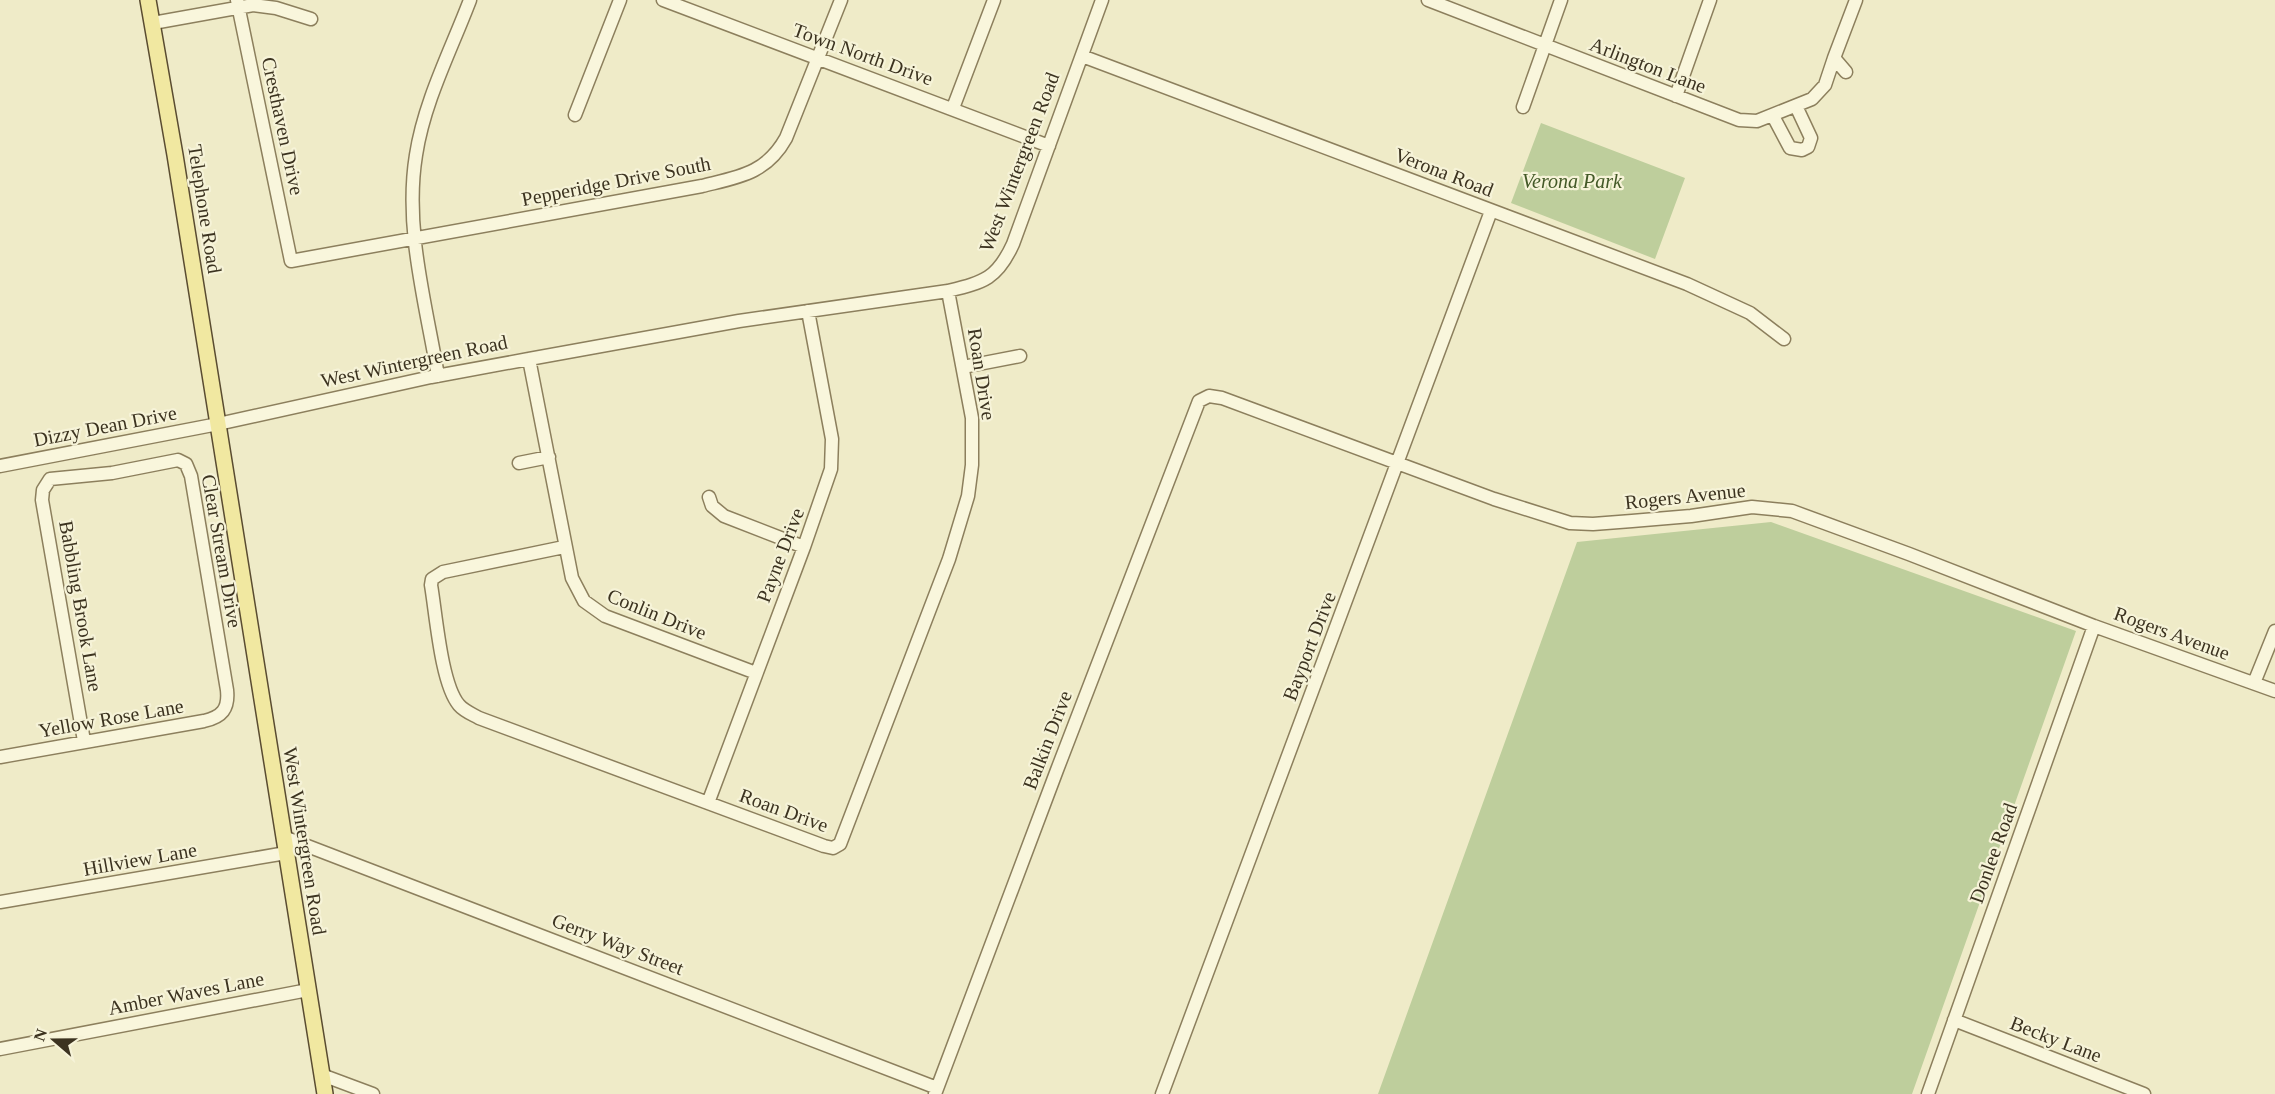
<svg xmlns="http://www.w3.org/2000/svg" width="2275" height="1094" viewBox="0 0 2275 1094" font-family="'Times New Roman',serif">
<style>
.green{fill:#bece9c}
.lines{fill:none;stroke-linecap:round;stroke-linejoin:round}
.minor-casing{stroke:#8c7f5d;stroke-width:15}
.major-casing{stroke:#5a4c31;stroke-width:18}
.minor{stroke:#f9f6dc;stroke-width:12}
.major{stroke:#f1e8a1;stroke-width:15}
.labels{text-anchor:middle;dominant-baseline:central;stroke-width:4.5;stroke-linejoin:round;paint-order:stroke}
.street-label{font-size:20px;fill:#3c3320;stroke:#f6f3d8}
.park-label{font-size:20px;font-style:italic;fill:#435927;stroke:#f6f3d8}
</style>
<rect width="100%" height="100%" fill="#efebc8"/>
<path class="green" d="M1541,123L1685,178L1655,259L1511,203Z
M1771,522L2076,631L1912,1094H1378L1577,542Z"/>
<g class="lines">
<defs>
<path id="minor" d="M237,0L291,261L702,186C738,177 766,174 786,138L841,0
M663,0L1049,146
M1428,0L1739,120L1757,121L1812,99L1825,85L1834,58
M153,23L253,5L276,8L311,19
M1082,56L1687,284L1750,313L1784,339
M1846,72L1834,58L1856,0
M1676,96L1710,0
M1523,107L1561,0
M953,108L994,0
M575,115L620,0
M1773,116L1790,148L1802,150L1808,147L1811,138L1796,106
M529,359L572,578L584,601L605,616L756,673
M963,367L1020,356
M438,376C426,304 404,228 416,155C424,102 451,50 470,0
M519,463L549,457
M0,466L218,424L431,377L529,359L739,321L948,291C984,282 997,279 1013,244L1102,0
M709,497L712,506L724,516L804,547
M564,547L443,572L432,579L431,585C436,614 441,684 459,705C464,711 472,714 479,718L824,846L833,848L840,844L949,559L968,496L972,465V418L948,291
M2254,683L2275,631
M0,757L204,721C222,717 229,709 227,690L191,476L186,464L178,460L112,473L50,479L43,490L42,500L84,741
M708,803L804,547L831,469L832,439L808,311
M284,837L937,1088
M0,902L286,853
M1954,1020L2144,1094
M0,1049L308,990
M322,1075L373,1094
M935,1094L1057,770L1199,401L1209,396L1222,398L1494,499L1570,523L1593,524L1632,521L1691,516L1752,507L1792,511L1909,554L2094,626L2275,691
M1162,1094L1491,211
M1928,1094L2094,626"/>
<path id="major" d="M148,0L175,155L325,1094"/>
</defs>
<use href="#minor" class="minor-casing"/>
<use href="#major" class="major-casing"/>
<use href="#minor" class="minor"/>
<use href="#major" class="major"/>
</g>
<g class="labels">
<g class="street-label">
<text transform="translate(863 54) rotate(20)">Town North Drive</text>
<text transform="translate(1648 65) rotate(21)">Arlington Lane</text>
<text transform="translate(283 126) rotate(78)">Cresthaven Drive</text>
<text transform="translate(1019 162) rotate(-69)">West Wintergreen Road</text>
<text transform="translate(1444 172) rotate(21)">Verona Road</text>
<text transform="translate(616 181) rotate(-11)">Pepperidge Drive South</text>
<text transform="translate(205 209) rotate(81)">Telephone Road</text>
<text transform="translate(414 361) rotate(-12)">West Wintergreen Road</text>
<text transform="translate(982 374) rotate(81)">Roan Drive</text>
<text transform="translate(105 426) rotate(-11)">Dizzy Dean Drive</text>
<text transform="translate(1685 496) rotate(-6)">Rogers Avenue</text>
<text transform="translate(222 551) rotate(80)">Clear Stream Drive</text>
<text transform="translate(780 555) rotate(-69)">Payne Drive</text>
<text transform="translate(81 606) rotate(80)">Babbling Brook Lane</text>
<text transform="translate(657 614) rotate(22)">Conlin Drive</text>
<text transform="translate(2172 633) rotate(20)">Rogers Avenue</text>
<text transform="translate(1309 646) rotate(-69)">Bayport Drive</text>
<text transform="translate(111 718) rotate(-10)">Yellow Rose Lane</text>
<text transform="translate(1047 740) rotate(-69)">Balkin Drive</text>
<text transform="translate(784 810) rotate(20)">Roan Drive</text>
<text transform="translate(305 841) rotate(81)">West Wintergreen Road</text>
<text transform="translate(1993 853) rotate(-70)">Donlee Road</text>
<text transform="translate(140 859) rotate(-10)">Hillview Lane</text>
<text transform="translate(618 944) rotate(21)">Gerry Way Street</text>
<text transform="translate(186 993) rotate(-11)">Amber Waves Lane</text>
<text transform="translate(2056 1039) rotate(21)">Becky Lane</text>
</g>
<g class="park-label">
<text x="1572" y="181">Verona Park</text>
</g>
</g>
<g transform="translate(54 1040) rotate(290)" stroke="#f6f3d8" stroke-width="4.5" paint-order="stroke">
<path d="M0-4.5L10 22L0 15L-10 22Z" fill="#3c3320"/>
<text y="-9" font-size="16" font-weight="bold" text-anchor="middle" fill="#3c3320">N</text>
</g>
</svg>
